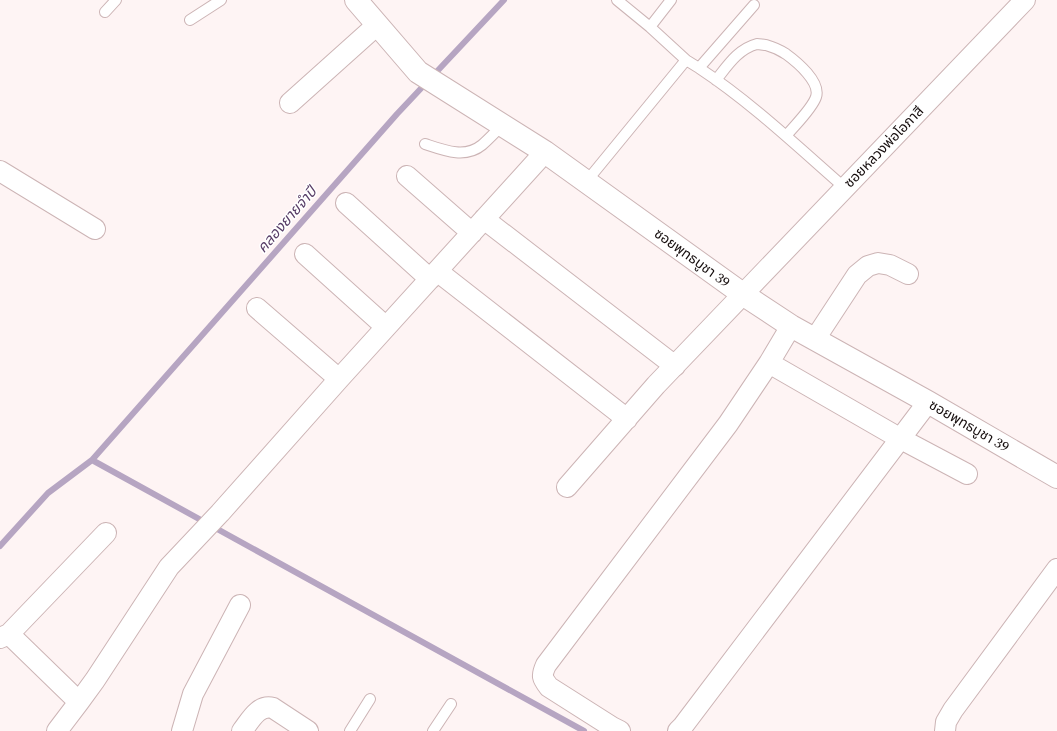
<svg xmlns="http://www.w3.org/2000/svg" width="1057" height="731" viewBox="0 0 1057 731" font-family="Spectral,'Noto Sans Thai',serif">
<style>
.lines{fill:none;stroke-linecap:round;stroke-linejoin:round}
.stream{stroke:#b6a5c2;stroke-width:6}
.lane-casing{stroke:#ccb4b5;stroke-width:12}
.street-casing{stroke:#ccb4b5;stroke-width:22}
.secondary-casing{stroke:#ccb4b5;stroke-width:24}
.lane{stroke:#fff;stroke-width:10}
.street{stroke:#fff;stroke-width:20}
.secondary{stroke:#fff;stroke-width:22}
.labels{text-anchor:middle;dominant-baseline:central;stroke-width:3;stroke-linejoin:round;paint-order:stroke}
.street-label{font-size:14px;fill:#150d0d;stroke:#fff}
.water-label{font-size:15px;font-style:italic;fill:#583e67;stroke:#fff}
</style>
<rect width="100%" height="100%" fill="#fef4f4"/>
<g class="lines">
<path class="stream" d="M92,460L584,731
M0,546L48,493L92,460L397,114L504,0"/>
<defs>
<path id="lane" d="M617,0L650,27L686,60L699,68L754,5
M105,12L116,0
M190,20L221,0
M650,27L671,0
M699,68C752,103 798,147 845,188
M716,80C728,65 738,49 757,44C760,44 763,45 766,45C773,47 780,50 786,54C797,62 821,82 816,97C812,109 794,126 786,136
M425,144C443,150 465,159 482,145C489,139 496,131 503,125
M586,182L686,60
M350,731L370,699
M433,731L451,704"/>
<path id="street" d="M290,103L377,25
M0,171L95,229
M407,176L472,233
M346,203L430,279
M484,219L675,366
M305,254L386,327
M437,271L627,419
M257,308L339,379
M815,339L857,275L868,266L878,263L890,265L908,274
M769,363L901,439L967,474
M567,487L656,385L1025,0
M9,634L106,533
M0,638L9,634L79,702
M57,731L79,702L95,680L169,567L220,513L339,379L545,152
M182,731L193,694L240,605
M242,731C250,721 258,704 273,708L308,731
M620,731L612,727L549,687C542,678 541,676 546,665L728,424L769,363L791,326
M678,731L683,726L928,402
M945,731L946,722L953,710L1057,569"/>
<path id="secondary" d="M356,0L418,72L545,152L744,295L791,326L928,402L1057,477"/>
</defs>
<use href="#lane" class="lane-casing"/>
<use href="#street" class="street-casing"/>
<use href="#secondary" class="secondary-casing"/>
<use href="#lane" class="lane"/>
<use href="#street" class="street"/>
<use href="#secondary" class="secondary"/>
</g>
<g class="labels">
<g class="street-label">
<text transform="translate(884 147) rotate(-46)">ซอยหลวงพ่อโอภาสี</text>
<text transform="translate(692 258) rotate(36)">ซอยพุทธบูชา 39</text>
<text transform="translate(969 426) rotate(30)">ซอยพุทธบูชา 39</text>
</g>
<g class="water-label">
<text transform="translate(287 220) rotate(-49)">คลองยายจำปี</text>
</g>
</g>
</svg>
